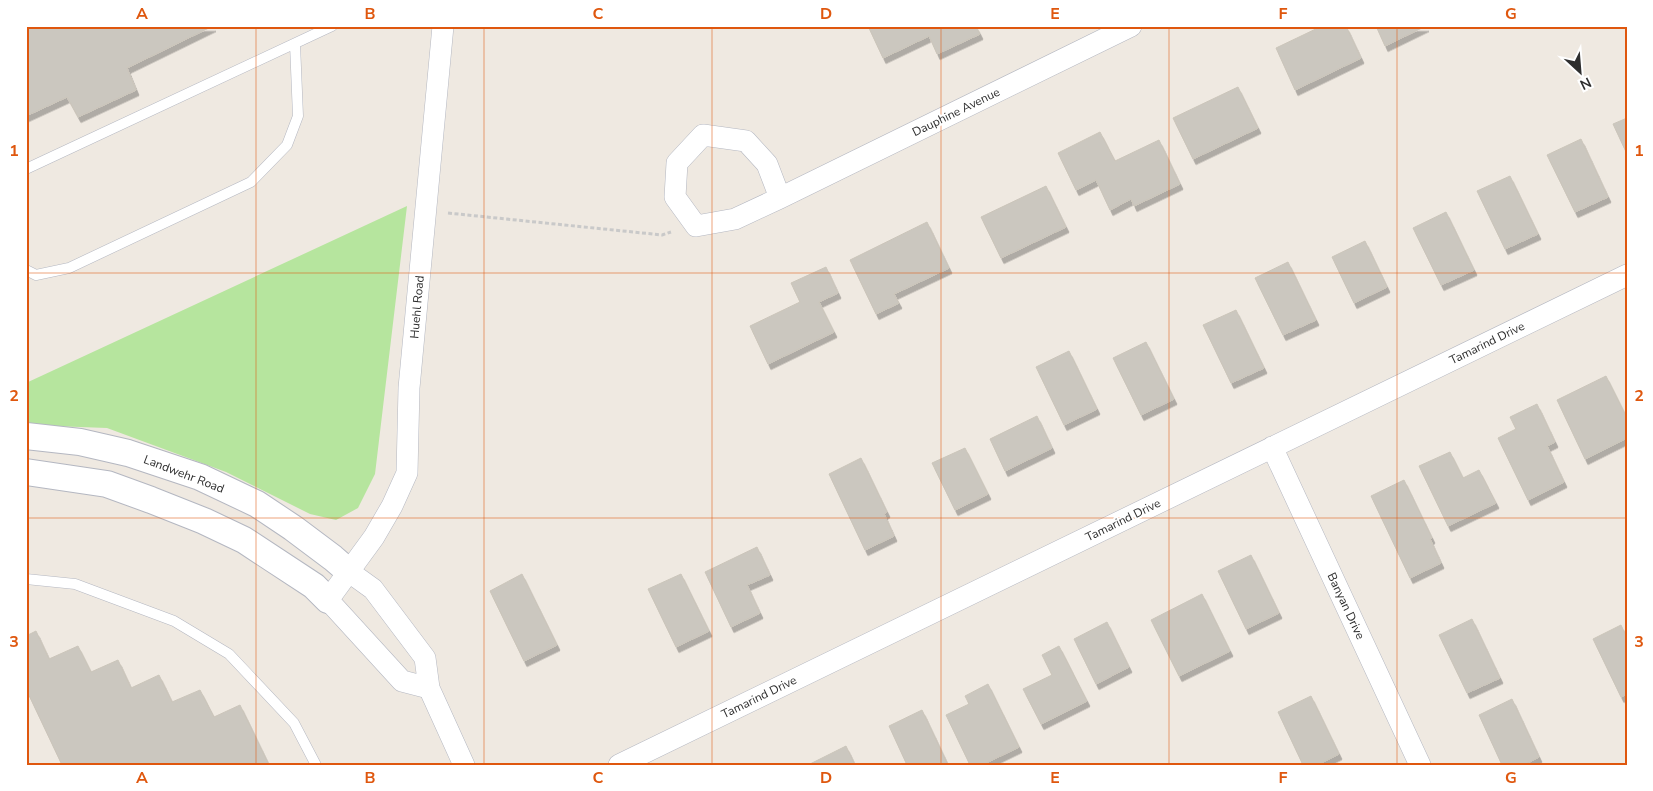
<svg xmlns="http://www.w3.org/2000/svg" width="1653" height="791" viewBox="0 0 1653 791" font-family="'Nunito Sans',sans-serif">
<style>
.grass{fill:#b6e59e}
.building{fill:#cbc7bf;stroke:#cbc5ba;filter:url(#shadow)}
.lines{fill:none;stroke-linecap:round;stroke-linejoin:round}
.service-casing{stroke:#b4b7c1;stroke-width:11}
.minor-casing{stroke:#b4b7c1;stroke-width:22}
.tertiary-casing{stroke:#b4b7c1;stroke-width:28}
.path{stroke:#c9c9c9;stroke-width:3;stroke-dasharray:4 2.5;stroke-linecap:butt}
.service{stroke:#fff;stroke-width:10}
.minor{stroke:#fff;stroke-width:21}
.tertiary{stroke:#fff;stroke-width:26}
.grid{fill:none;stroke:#df570e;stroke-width:1;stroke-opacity:0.55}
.labels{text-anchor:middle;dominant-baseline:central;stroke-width:4;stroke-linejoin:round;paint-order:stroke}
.street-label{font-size:12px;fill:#2e2e2e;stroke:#fff}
.neatline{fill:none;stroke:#df570e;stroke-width:2}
.grid-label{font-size:16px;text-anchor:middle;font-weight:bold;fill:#df570e}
</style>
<defs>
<filter id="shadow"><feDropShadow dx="3" dy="5.5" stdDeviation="0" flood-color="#0004"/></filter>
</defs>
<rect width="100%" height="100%" fill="#efe9e1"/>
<path class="grass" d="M407,206L375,474L358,508L336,520L310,514L226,472L107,428L26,425V383Z"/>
<path class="building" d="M26,26H213L127,68L136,90L78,117L67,97L26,116Z
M868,26H976L980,34L937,54L929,36L883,58Z
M1322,26H1346L1361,58L1295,90L1276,48Z
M1376,26H1426L1385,46Z
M1238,87L1258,128L1193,159L1173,118Z
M1627,118V154L1613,124Z
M1100,132L1115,161L1159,140L1180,184L1134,206L1131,199L1110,210L1096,180L1076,190L1058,153Z
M1581,139L1608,197L1575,212L1547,155Z
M1510,176L1538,234L1505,249L1477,191Z
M1046,186L1066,227L1001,258L981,217Z
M1446,212L1474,270L1441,285L1413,228Z
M927,222L949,268L894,294L899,303L876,314L850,260Z
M1365,241L1387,287L1354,303L1332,257Z
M1288,262L1316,320L1283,335L1255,278Z
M826,267L838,293L819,302L834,332L768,364L750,326L800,302L791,283Z
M1236,310L1264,368L1231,383L1203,325Z
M1146,342L1174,399L1141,415L1113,358Z
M1069,351L1097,409L1064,425L1036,367Z
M1606,376L1627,418V438L1585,459L1557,400Z
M1537,404L1555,442L1547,446L1564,482L1528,500L1498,438L1516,429L1510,417Z
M1037,416L1052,448L1005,471L990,439Z
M965,448L988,494L955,510L932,463Z
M1450,452L1463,478L1479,470L1496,503L1448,526L1419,466Z
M861,458L887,512L884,514L894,536L865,550L829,474Z
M1404,480L1432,538L1430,539L1441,563L1410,578L1371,496Z
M757,547L770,575L747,585L760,613L731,627L705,572Z
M1251,555L1279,613L1246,629L1218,571Z
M522,574L557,645L524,661L490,591Z
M681,574L709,631L676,647L648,589Z
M1202,594L1230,651L1179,676L1151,620Z
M1472,619L1500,678L1467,693L1439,635Z
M1107,622L1129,667L1096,684L1074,639Z
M1621,625L1627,638V694L1621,697L1593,639Z
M36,631L49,659L78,646L91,672L118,660L131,688L159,675L172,702L200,690L214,717L240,705L269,765H62L26,689V636Z
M1059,646L1087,701L1041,724L1023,689L1052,675L1042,655Z
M988,684L1019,747L982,765H970L946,715L969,704L965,696Z
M1311,696L1339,754L1317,765H1303L1278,712Z
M1512,699L1539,757L1524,765H1502L1479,715Z
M922,710L948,765H907L889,726Z
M846,746L855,765H808Z"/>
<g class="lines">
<defs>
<path id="service" d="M26,169L332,26
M26,270L36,275L69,268L251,182L287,145L298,116L295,44
M26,579L75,584L174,621L229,654L294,723L316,765"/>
<path id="minor" d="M780,198L767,164L746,141L703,135L677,163L675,197L696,226L735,219L780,198L1131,26
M1272,447L1420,765
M348,571L373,589L425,658L429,688L402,681L328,600L374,537L392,506L407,473L409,388L443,26
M429,688L464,765
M619,765L1627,275"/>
<path id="tertiary" d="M26,436L80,442L128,453L200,477L257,504L293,528L333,558L348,571
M26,472L107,484L151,500L204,521L244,540L314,586L328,600"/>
</defs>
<use href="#service" class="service-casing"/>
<use href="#minor" class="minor-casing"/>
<use href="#tertiary" class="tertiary-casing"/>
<path class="path" d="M448,213L662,235L671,232"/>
<use href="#service" class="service"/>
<use href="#minor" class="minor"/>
<use href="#tertiary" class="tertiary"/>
</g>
<path class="grid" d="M256,26V765M484,26V765M712,26V765M941,26V765M1169,26V765M1397,26V765M26,273H1627M26,518H1627"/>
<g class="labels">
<g class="street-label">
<text transform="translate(956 112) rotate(-26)">Dauphine Avenue</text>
<text transform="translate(417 307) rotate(-85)">Huehl Road</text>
<text transform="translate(1487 343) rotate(-26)">Tamarind Drive</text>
<text transform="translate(184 474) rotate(21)">Landwehr Road</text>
<text transform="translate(1123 520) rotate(-26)">Tamarind Drive</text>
<text transform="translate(1346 606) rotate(65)">Banyan Drive</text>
<text transform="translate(759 697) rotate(-26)">Tamarind Drive</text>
</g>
</g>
<rect width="1653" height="791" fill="none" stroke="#ffffff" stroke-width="55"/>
<g transform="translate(1580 72) rotate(154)" stroke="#ffffff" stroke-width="4" paint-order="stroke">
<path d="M0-4L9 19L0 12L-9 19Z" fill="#2e2e2e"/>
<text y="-8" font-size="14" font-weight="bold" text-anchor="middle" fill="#2e2e2e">N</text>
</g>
<rect x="28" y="28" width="1598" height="736" class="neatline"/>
<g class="grid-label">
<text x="142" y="19">A</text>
<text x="370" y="19">B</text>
<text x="598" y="19">C</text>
<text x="826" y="19">D</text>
<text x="1055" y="19">E</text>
<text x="1283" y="19">F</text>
<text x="1511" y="19">G</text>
<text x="14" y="156">1</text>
<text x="1639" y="156">1</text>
<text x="14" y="401">2</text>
<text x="1639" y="401">2</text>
<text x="14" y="647">3</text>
<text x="1639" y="647">3</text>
<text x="142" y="783">A</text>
<text x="370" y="783">B</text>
<text x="598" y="783">C</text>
<text x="826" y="783">D</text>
<text x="1055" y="783">E</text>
<text x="1283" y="783">F</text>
<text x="1511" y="783">G</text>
</g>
</svg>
